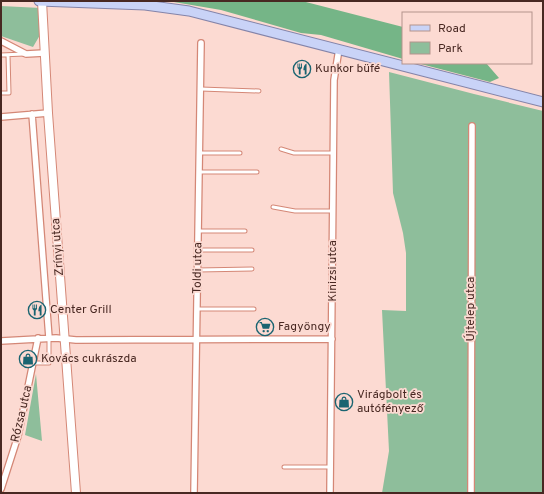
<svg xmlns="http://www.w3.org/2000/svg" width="544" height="494" viewBox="0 0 544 494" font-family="Overpass,sans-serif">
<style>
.green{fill:#8ebe9b}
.forest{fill:#75b587}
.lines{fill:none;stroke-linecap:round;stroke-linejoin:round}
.lane-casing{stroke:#d48776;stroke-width:5}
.street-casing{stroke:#d48776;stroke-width:8}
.secondary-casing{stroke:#d48776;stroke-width:10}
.primary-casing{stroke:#8484a9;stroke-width:11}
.lane{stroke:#fff;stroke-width:3}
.street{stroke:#fff;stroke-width:5.5}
.secondary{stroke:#fff;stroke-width:8}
.primary{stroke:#c9d3f7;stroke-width:9}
.labels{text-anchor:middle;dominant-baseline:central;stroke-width:3.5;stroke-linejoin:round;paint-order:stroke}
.poi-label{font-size:12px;fill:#482822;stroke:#fcdad2;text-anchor:start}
.street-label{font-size:12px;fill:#482822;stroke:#fcdad2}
</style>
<rect width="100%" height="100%" fill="#fcdad2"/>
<path class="green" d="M1,6L41,8L40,35L33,47L1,36Z
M389,72L474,94L543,111V493H382L389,451L382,310L406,311V253L403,233L393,193Z
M36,374L42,441L25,435Z"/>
<path class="forest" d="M168,1H302L403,27V59L321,35L301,33L221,10Z
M417,63H486L499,78L490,82Z"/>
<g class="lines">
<defs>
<path id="lane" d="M1,55L24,54
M201,89L259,91
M1,93H9L8,55
M281,149L294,153H333
M199,153H240
M199,172H257
M273,207L295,211H332
M198,231H245
M198,250H252
M198,270L252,269
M197,309H254
M34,363H49V338
M284,467H330"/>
<path id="street" d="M1,41L26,54L44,53
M32,114L49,338
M1,117L48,113
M1,341L56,338L76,340L332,339
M1,489L18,436L38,338
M194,493L201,43
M330,493L334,80L339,49
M471,493L472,126"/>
<path id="secondary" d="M42,1L48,113L76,493"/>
<path id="primary" d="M39,1L145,5L189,11L543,102"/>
</defs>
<use href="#lane" class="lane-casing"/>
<use href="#street" class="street-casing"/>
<use href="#secondary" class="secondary-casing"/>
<use href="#primary" class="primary-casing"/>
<use href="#lane" class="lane"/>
<use href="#street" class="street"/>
<use href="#secondary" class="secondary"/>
<use href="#primary" class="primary"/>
</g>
<defs>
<symbol id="restaurant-ring" viewBox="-11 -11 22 22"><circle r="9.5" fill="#fcdad2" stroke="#1a6471" stroke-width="1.5"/><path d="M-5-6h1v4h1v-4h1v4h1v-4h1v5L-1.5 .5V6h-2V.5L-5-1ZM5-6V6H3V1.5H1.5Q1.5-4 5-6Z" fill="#1a6471"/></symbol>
<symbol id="supermarket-ring" viewBox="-11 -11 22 22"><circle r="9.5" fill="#fcdad2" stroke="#1a6471" stroke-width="1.5"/><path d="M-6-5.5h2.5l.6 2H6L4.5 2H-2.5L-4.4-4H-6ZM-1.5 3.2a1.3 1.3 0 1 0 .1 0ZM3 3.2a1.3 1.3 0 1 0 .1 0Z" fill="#1a6471"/></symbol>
<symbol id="shop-ring" viewBox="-11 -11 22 22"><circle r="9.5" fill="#fcdad2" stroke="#1a6471" stroke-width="1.5"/><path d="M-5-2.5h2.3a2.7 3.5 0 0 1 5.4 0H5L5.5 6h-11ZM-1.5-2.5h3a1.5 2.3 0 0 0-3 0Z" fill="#1a6471"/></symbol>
</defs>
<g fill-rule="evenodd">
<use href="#restaurant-ring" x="292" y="59" width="20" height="20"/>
<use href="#restaurant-ring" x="27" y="300" width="20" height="20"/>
<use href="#supermarket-ring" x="255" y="317" width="20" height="20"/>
<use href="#shop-ring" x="18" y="349" width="20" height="20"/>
<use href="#shop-ring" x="334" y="392" width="20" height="20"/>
</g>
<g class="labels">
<g class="poi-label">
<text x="315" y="69">Kunkor büfé</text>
<text x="50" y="310">Center Grill</text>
<text x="278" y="327">Fagyöngy</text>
<text x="41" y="359">Kovács cukrászda</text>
<text x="357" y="395">Virágbolt és<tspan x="357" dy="14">autófényező</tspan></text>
</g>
<g class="street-label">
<text transform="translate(58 247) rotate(-94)">Zrínyi utca</text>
<text transform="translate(198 268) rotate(-89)">Toldi utca</text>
<text transform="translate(333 271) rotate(-90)">Kinizsi utca</text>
<text transform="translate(471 309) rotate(-90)">Újtelep utca</text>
<text transform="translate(22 414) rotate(-77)">Rózsa utca</text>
</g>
</g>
<rect width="544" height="494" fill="none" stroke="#482822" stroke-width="4"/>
<rect x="402" y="12" width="130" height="52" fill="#fcdad2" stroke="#b4938c"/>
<rect x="410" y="25" width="20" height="6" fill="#c9d3f7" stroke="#b4938c"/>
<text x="438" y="32" font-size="12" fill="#482822">Road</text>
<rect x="410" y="42" width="20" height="12" fill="#8ebe9b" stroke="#b4938c"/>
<text x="438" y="52" font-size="12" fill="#482822">Park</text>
</svg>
